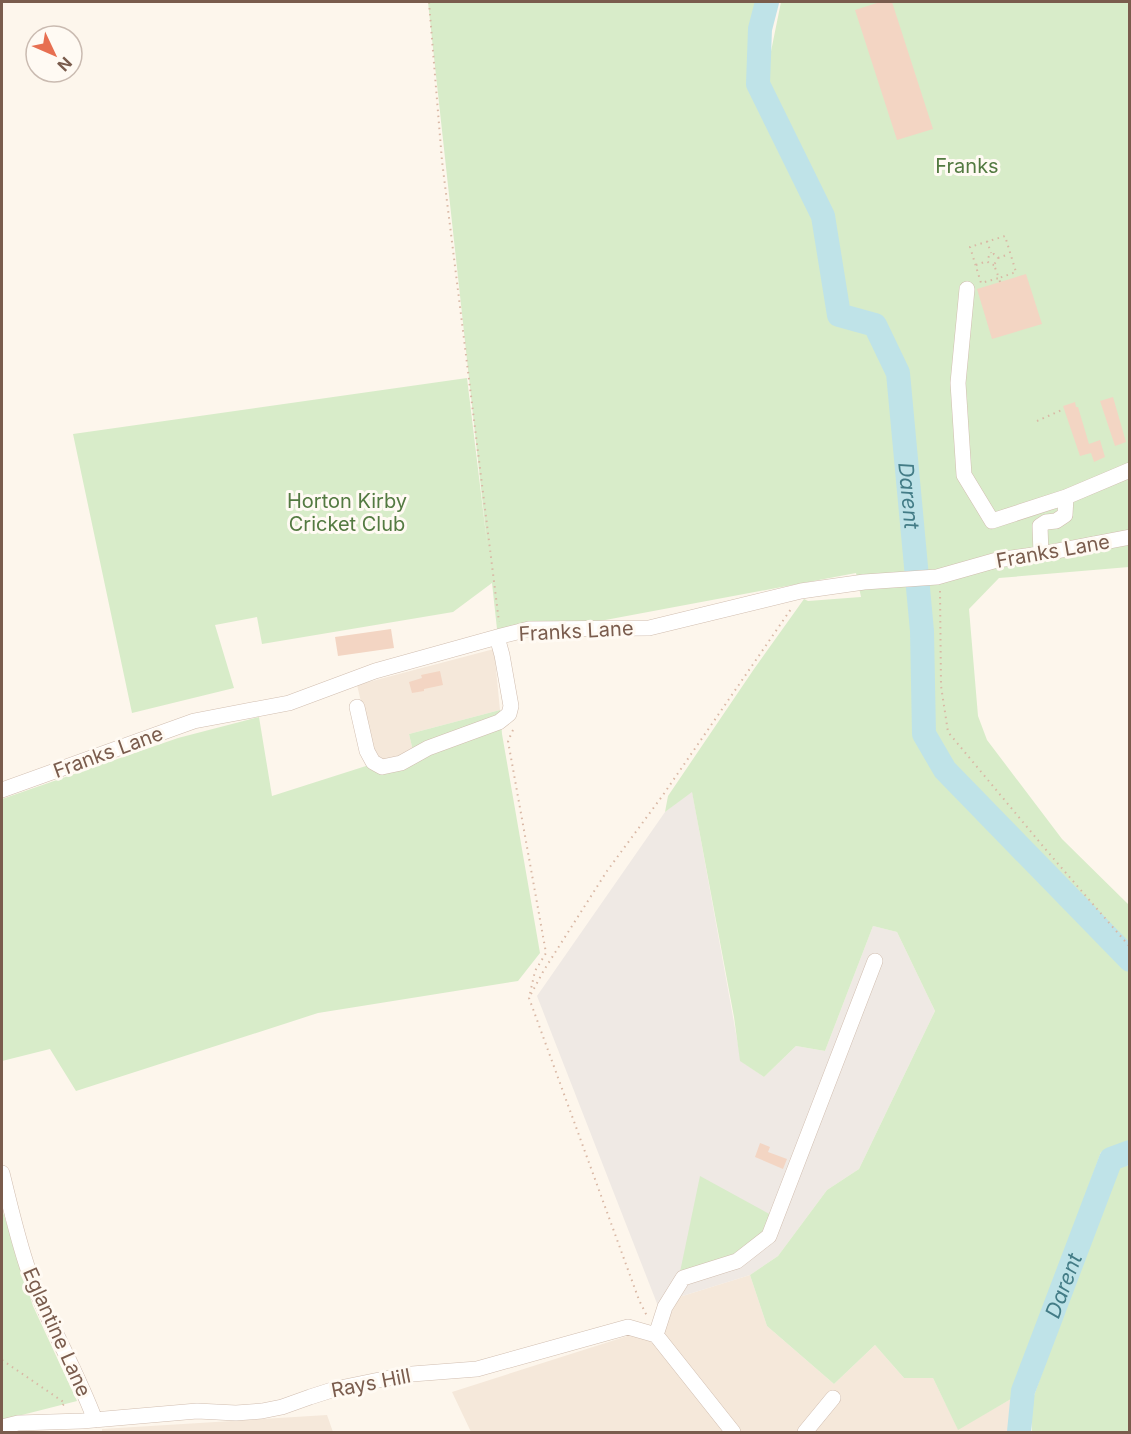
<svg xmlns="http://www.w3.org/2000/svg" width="1131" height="1434" viewBox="0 0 1131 1434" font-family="Inter,sans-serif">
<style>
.residential{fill:#f5e8da}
.industrial{fill:#efe9e4}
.green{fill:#d8ecc9}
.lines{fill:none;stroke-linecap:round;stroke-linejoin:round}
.river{stroke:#bfe3e8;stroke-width:24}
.building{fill:#f3d5c3}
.minor-casing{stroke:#d1beb0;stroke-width:16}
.path{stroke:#d9b8a5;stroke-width:2;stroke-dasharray:1.5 4.5;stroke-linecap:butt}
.minor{stroke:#fff;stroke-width:15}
.labels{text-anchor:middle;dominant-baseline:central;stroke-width:6;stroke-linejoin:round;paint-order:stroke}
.park-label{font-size:20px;fill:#537a41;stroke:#fffaf3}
.street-label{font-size:20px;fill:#7a5c4d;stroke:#fffaf3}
.water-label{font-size:21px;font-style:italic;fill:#437c86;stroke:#fffaf3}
</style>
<rect width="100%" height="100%" fill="#fdf6ec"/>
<path class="residential" d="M494,649L500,710L409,734L413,751L383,761L374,756L357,685Z
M750,1275L767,1326L834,1384L875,1345L904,1378H933L958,1429L1011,1399L1013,1432H471L452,1392L665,1324L676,1298Z
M327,1415L333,1432H102V1429Z"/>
<path class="industrial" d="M692,791L741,1061L764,1077L796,1046L825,1051L873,926L897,932L935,1011L859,1169L827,1190L778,1256L750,1275L676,1298L665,1324L537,996L665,812Z"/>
<path class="green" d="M428,2H758L752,20V89L808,199L766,76L781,2H1129V567L999,578L969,609L978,716L987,740L1062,839L1129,905V1149L1101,1152L1011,1399L958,1430L933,1378H904L875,1345L834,1384L767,1326L750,1275L778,1256L827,1190L859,1169L935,1011L897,932L873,926L825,1051L796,1046L764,1077L740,1061L734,1017L692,792L665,812L668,796L754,669L804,599L808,601L861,597L856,573L600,621L497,629L492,583L453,612L262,644L257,617L215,625L234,688L132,713L73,434L467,378L487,543Z
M500,710L502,734L540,953L518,981L318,1013L76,1091L50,1049L2,1061V799L178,738L259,717L272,796L413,751L409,734Z
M1116,1165L1129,1166V1432H1032L1031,1404Z
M700,1176L773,1216L750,1251L680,1272Z
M2,1209L33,1306L77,1401L2,1420Z"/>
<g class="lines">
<g class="river">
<path id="s1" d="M767,2L760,29L758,84L823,216L839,315L875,325L898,373L922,631L924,734L945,770L1130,960"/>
<path id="s2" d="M1019,1432L1023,1391L1111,1159L1130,1152"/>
</g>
</g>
<path class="building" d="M880,2H892L933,129L897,140L855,10Z
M1026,274L1042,324L992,339L977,289Z
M1113,397L1126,442L1115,446L1100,401Z
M1075,402L1076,407H1078L1089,444L1100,440L1105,457L1094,462L1091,453L1080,456L1063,406Z
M391,629L394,648L338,656L335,637Z
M440,671L443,685L424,689V691L412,693L409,682L422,678L421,675Z
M760,1143L770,1147L768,1152L787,1159L783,1169L755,1157Z"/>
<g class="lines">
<defs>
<path id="minor" d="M967,289L958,383L964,475L992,521L1066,497L1130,470
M1041,554L1040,526L1046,522L1056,521L1065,515L1066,497
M357,707L367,751L373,762L382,767L401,763L428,748L499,722L509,714L511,706L502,655L497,637
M2,790L194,721L289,703L375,671L501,636L529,629L649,628L801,591L864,582L937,577L997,560L1041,554L1130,537
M2,1173C10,1205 18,1241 29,1272C48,1323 76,1369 95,1420
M656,1335L665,1307L683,1278L737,1261L769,1236L875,961
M656,1335L733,1432
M2,1427L18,1423L82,1421L197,1411L236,1413L262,1411L282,1407L310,1397L335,1389L379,1380L412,1374L477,1369L628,1327L656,1335
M805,1432L833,1398"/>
</defs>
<use href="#minor" class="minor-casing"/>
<path class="path" d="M429,2L442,161L499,622
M987,241L991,253
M998,258L1009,254
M976,265L987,261
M994,265L990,264L987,261L989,256L994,254L998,258L994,265L999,278L981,283L970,247L1005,236L1016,272L999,278L1000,282
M1037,421L1064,409
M940,591L941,686L948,732L1047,851L1130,947
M513,730L508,741L546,953L535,971L529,998L639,1300L647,1316
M531,994L544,970L607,871L663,795L791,609
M2,1360L65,1403L60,1408"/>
<use href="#minor" class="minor"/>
</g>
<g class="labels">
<g class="park-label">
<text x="967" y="166">Franks</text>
<text x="347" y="501">Horton Kirby<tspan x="347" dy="23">Cricket Club</tspan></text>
</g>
<g class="street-label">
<text transform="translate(1053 551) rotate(-10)">Franks Lane</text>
<text transform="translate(576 631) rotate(-3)">Franks Lane</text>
<text transform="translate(108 752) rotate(-20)">Franks Lane</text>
<text transform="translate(57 1332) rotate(66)">Eglantine Lane</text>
<text transform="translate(371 1383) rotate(-11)">Rays Hill</text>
</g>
<g class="water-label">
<text stroke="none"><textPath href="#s1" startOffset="544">Darent</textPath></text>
<text stroke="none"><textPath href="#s2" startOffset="154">Darent</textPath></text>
</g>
</g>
<rect width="1131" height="1434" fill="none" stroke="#7a5c4d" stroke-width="6"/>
<g transform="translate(54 54) rotate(134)"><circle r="28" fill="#fffaf3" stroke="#cabbb1" stroke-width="1.5"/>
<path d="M0-4.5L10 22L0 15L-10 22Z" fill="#e76f51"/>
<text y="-9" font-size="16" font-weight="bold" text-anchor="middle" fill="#7a5c4d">N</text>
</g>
</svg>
